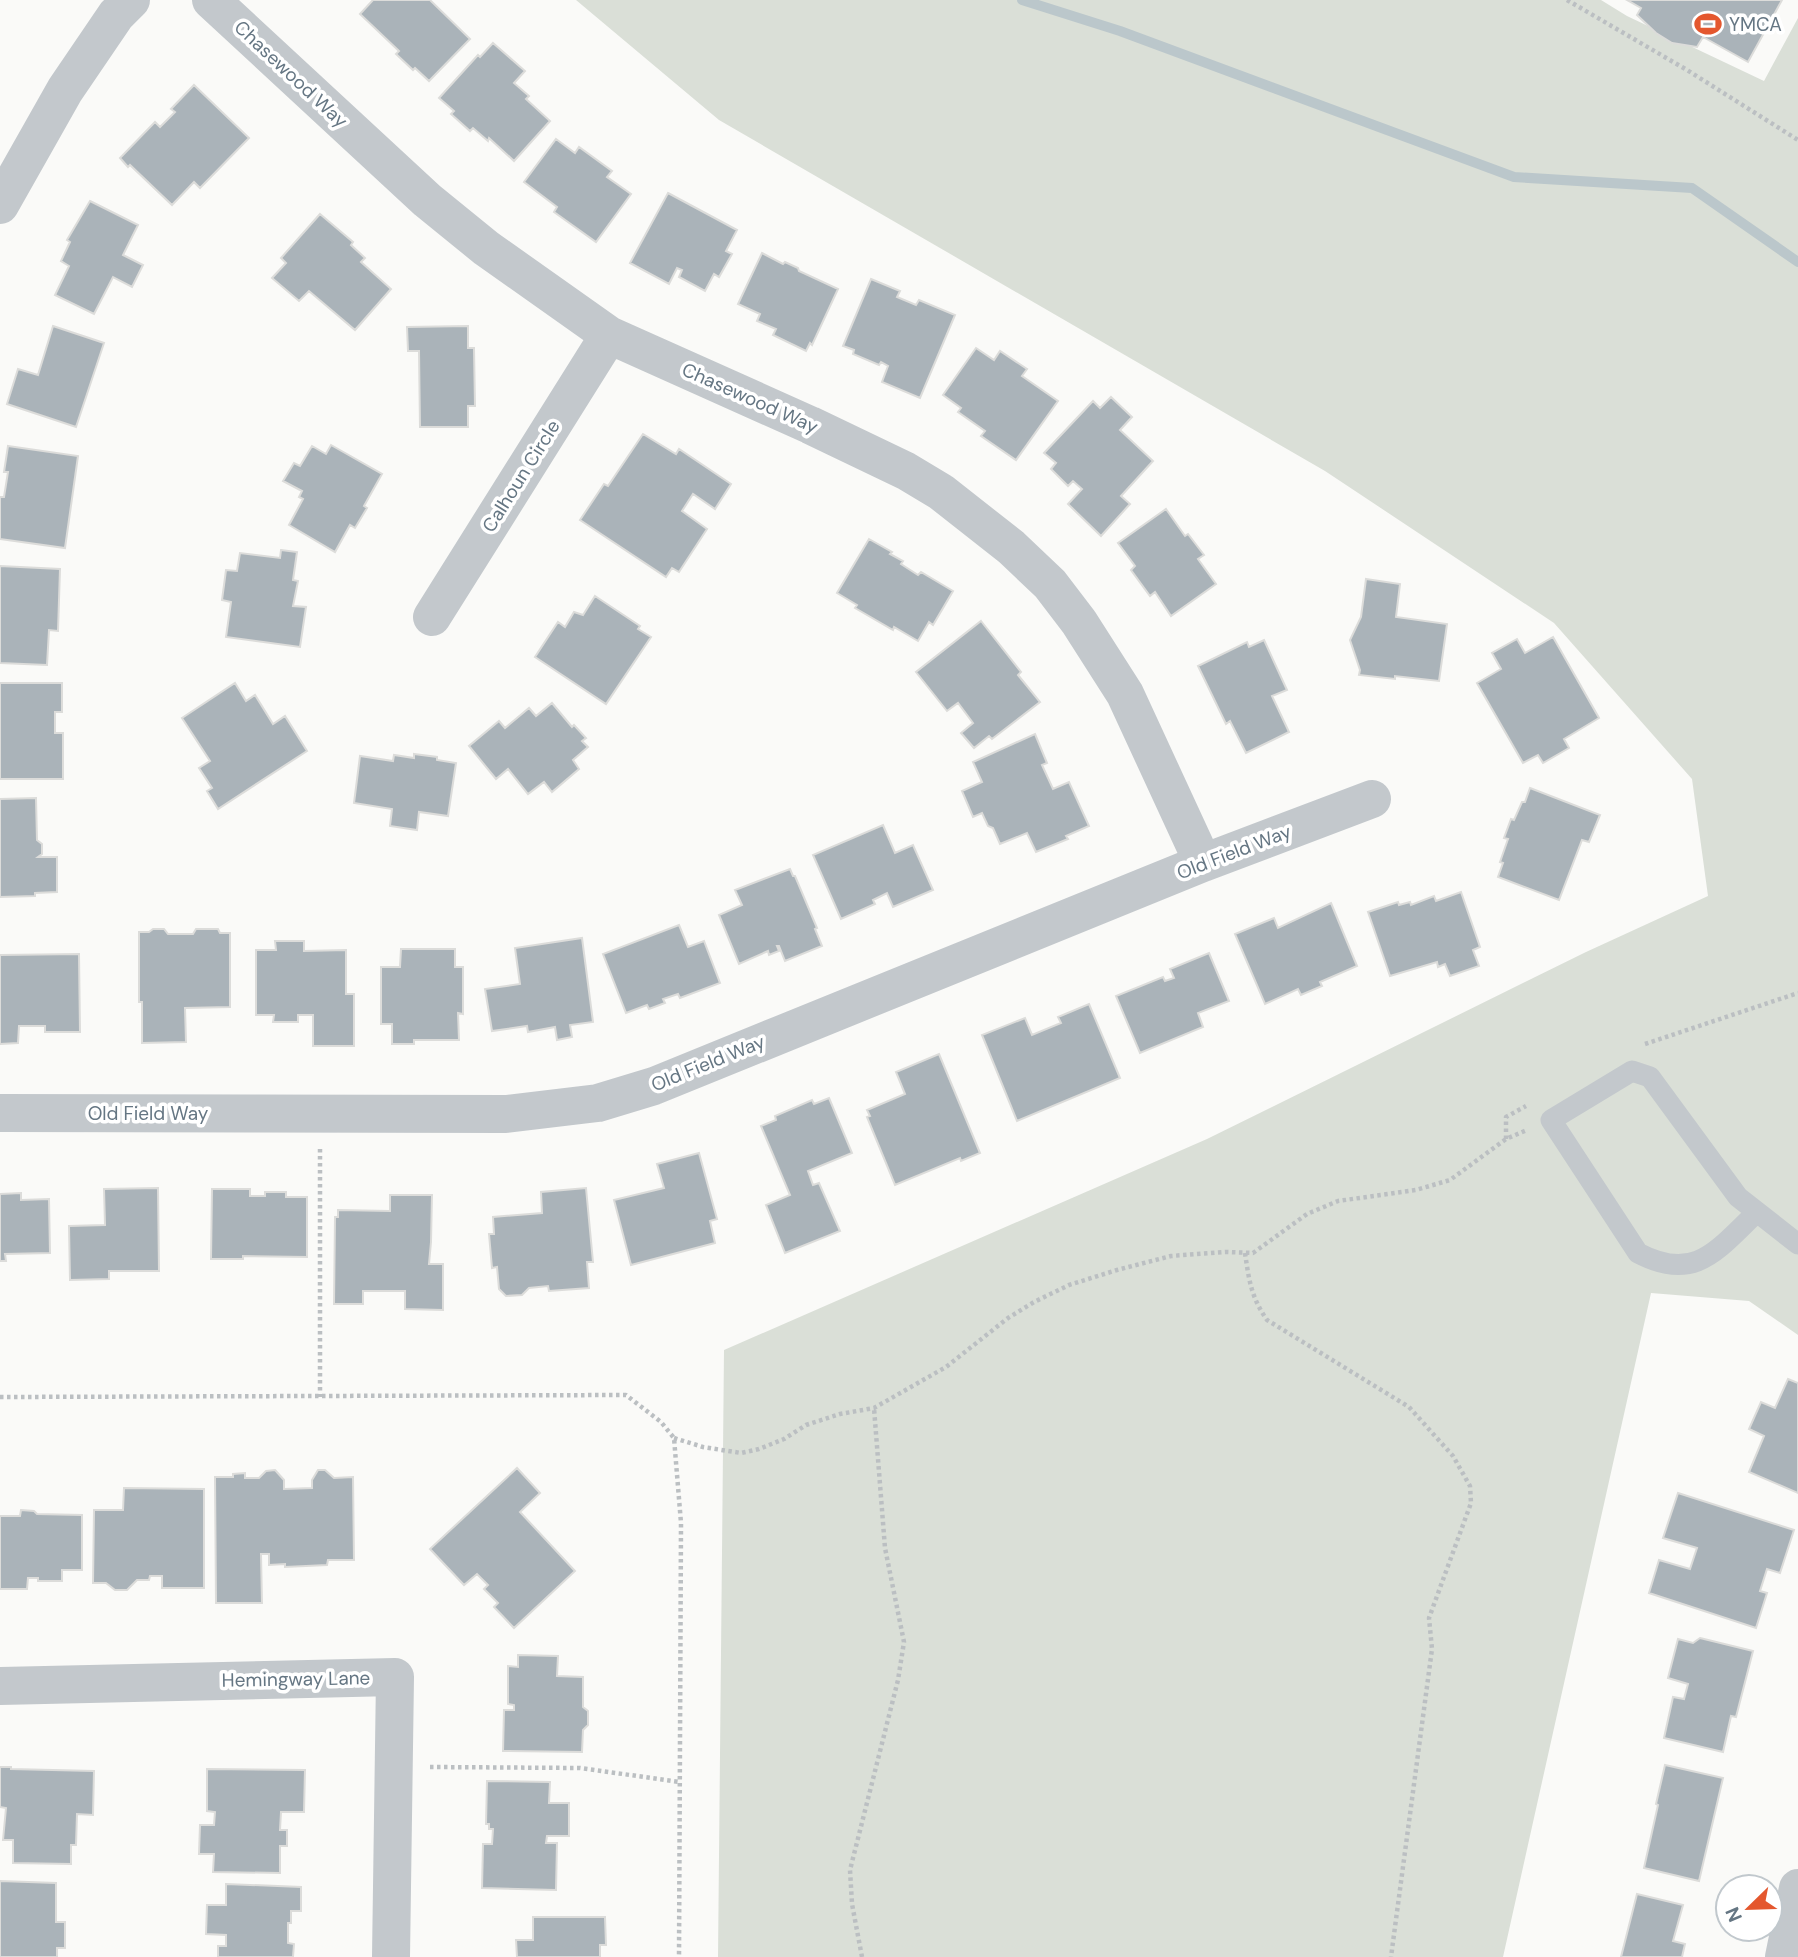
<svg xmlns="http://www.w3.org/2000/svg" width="1798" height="1957" viewBox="0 0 1798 1957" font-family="'DM Sans',sans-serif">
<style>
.green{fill:#dadfd7}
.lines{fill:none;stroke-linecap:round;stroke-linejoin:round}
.stream{stroke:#bbc7cb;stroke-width:10}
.building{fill:#aab3b9;stroke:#dcdcda;stroke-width:2}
.path{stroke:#bbbfc2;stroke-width:4.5;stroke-dasharray:3.5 3.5;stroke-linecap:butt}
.lane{stroke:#c3c8cc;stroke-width:21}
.street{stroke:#c3c8cc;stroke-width:38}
.labels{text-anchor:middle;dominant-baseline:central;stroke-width:7;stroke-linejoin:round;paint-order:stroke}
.poi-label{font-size:19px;fill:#657683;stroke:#fff;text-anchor:start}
.street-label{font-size:19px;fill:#657683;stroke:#fff}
</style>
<rect width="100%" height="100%" fill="#fafaf8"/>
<path class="green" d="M576,0H1601L1627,16L1764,81L1798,18V1335L1749,1301L1651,1293L1503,1957H718L724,1350L1207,1139L1586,952L1708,896L1692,779L1554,623L1325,471L719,120Z"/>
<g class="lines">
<path class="stream" d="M1022,0L1120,31L1514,177L1692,188L1798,262"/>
</g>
<path class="building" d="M373,0H430L470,39L429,81L415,68L413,70L396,54L399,51L360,14Z
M1627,0H1782L1748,62L1703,37L1697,47L1672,43L1656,33L1637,15L1641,8Z
M493,43L525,71L514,83L529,96L526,99L550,121L514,161L489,138L488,141L473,128L470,131L451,114L454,111L439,98L478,55L480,57Z
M194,85L249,138L200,188L194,182L172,205L130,165L128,167L120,158L155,122L160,127L175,112L171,109Z
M556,139L575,153L579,147L612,171L607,177L631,194L596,242L554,212L557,207L524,182Z
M668,193L737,230L726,251L732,254L719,277L714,274L705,291L679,277L682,270L677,268L669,284L630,263Z
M90,201L138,225L123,255L143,265L132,287L113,277L94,314L55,295L69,266L61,261L70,242L67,240Z
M320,214L353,242L351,245L365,258L361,262L391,289L355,330L309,291L299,301L272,278L286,263L281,258Z
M762,253L783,264L785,262L798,268L799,271L838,289L812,345L810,343L806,351L773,335L776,329L757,321L760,314L738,304Z
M871,279L900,291L897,297L916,305L919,300L955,315L920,398L882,382L888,366L881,362L879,365L853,354L854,350L843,346Z
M53,326L104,343L76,427L7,404L18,369L38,375Z
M468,326V348H474L475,406H468V427H420L419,351H408L407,327Z
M976,348L994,360L1000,351L1027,369L1022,376L1058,401L1016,460L981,436L985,431L958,412L961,408L943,395Z
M1111,397L1132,417L1120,430L1153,461L1121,496L1130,504L1101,536L1068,504L1082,489L1073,481L1068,486L1051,469L1056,463L1044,453L1093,401L1100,408Z
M643,434L676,454L679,449L731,484L715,509L693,494L682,511L707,529L679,572L672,568L666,577L580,520L604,484L608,486Z
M331,445L382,474L364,506L367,508L355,528L350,525L335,552L289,525L303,499L299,497L302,491L283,481L294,463L300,466L312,446L326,454Z
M8,446L78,456L65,548L0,539V497H4L8,472H4Z
M1166,509L1185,536L1188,534L1204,555L1198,559L1216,584L1171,616L1155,592L1150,596L1131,570L1135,566L1118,543Z
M869,539L892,552L890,554L903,561L901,564L918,575L921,572L953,591L933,625L929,622L918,641L894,627L893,630L855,608L857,605L837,593Z
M281,550L297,552L293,580L298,581L293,606L306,607L300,647L226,637L231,602L222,600L226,570L237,571L240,553L280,558Z
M0,566L60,569L58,631L49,630L47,665L0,663Z
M1366,579L1400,584L1396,617L1447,624L1439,681L1395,676V679L1359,675L1360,670L1350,640L1361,617Z
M595,596L640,626L638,629L651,637L606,704L535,657L558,622L565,627L574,612L583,615Z
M981,621L1021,672L1018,675L1040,702L992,739L989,736L974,748L961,733L973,723L958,703L947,711L916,672Z
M1553,637L1599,718L1564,739L1569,748L1543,763L1538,755L1523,763L1477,683L1501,669L1492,653L1517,639L1525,653Z
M1264,640L1287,690L1272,696L1289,732L1246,753L1230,721L1226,724L1198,666L1247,642L1249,647Z
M0,683H62V712H55V733H63V779H0Z
M235,683L246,701L255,695L273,724L285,716L307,751L218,809L207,791L212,788L199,768L210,761L182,718Z
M552,703L572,727L574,725L586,738L582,741L588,747L573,760L579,769L552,792L544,782L528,794L508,769L496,779L469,746L499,721L505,728L529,708L536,716Z
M1035,734L1047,763L1042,765L1053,789L1069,782L1089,826L1066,836L1068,839L1036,852L1027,833L1000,844L993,828L988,826L982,813L973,817L962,791L982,782L973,762Z
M414,754L437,757V760L456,763L448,816L419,812L417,830L390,826L392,809L354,803L360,756L393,761L394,755L414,758Z
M1530,788L1600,815L1589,842L1582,840L1559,900L1498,877L1503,863L1500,862L1508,839L1504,838L1511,819L1514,820L1522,802H1525Z
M36,798L37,840L42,844V854L38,857H57V892L35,893V896L0,897V799Z
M883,825L895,853L913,845L933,890L893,907L887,893L873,900L875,904L841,919L813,855Z
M790,869L793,876H795L817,928L815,929L822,946L785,961L779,946H777L779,951L769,955L768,951L739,964L719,915L742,905L735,890Z
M1461,892L1480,947L1473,950L1479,966L1450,976L1445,964L1438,967L1437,962L1390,976L1368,912L1398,902L1399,905L1410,902L1411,905L1434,896L1436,901Z
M1331,903L1357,966L1320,982L1322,986L1301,995L1298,989L1265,1004L1235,934L1274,918L1278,928Z
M679,925L688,947L704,941L720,983L680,998L678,994L663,999L665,1003L649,1009L647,1005L626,1013L603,954Z
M153,929H164L168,934H193L196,929H218L220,933H230V1007L185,1008L186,1042L142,1043V1002H139V932H149Z
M582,938L593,1022L570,1025L572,1037L557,1040L555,1027L528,1032L527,1026L492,1031L485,989L520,984L515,948Z
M275,941H304V951L346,950V994H354V1046H313V1015H298V1022H273L274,1015H256V950H276Z
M401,949H455V967H463V1014L458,1013L459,1040H414V1044H392V1024H381V967H400Z
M1209,953L1229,1001L1198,1013L1203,1027L1140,1053L1116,996L1163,977L1165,981L1174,978L1170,969Z
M79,954L80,1032H45V1026H19L18,1043L0,1044V955Z
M1089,1004L1120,1078L1017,1121L982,1035L1025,1018L1032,1035L1061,1023L1058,1017Z
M939,1054L980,1153L961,1161L960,1158L895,1185L867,1117L870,1116L867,1110L905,1094L896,1072Z
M829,1098L852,1153L808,1171L813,1185L819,1183L840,1231L785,1253L766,1205L790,1195L761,1126L776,1120L775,1116L812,1100L814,1104Z
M699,1153L717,1219L710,1221L715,1243L631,1265L614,1200L664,1188L657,1164Z
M158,1188L159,1271H109V1279L70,1280L69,1226L105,1225L104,1189Z
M586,1188L593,1262H587L589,1288L549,1291L548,1286L529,1288L522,1295L506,1296L499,1289L497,1267L492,1268L489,1234H494L493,1217L542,1213L541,1192Z
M212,1189H250V1196H265V1192H286V1197H307V1257L243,1256V1259H211Z
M21,1193V1200L49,1199L50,1253L5,1254L6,1261H0V1194Z
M390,1195H432L431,1242L429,1264H443V1310L405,1309V1291H363V1304H334L335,1217H338V1210L390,1211Z
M1788,1379L1798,1383V1493L1749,1472L1764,1436L1749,1429L1761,1402L1775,1408Z
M517,1468L540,1493L520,1512L575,1571L514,1628L494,1607L498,1603L484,1589L488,1585L477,1574L464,1585L430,1549Z
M275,1470L284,1480V1489L312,1488V1480L318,1470H325L334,1478L353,1477L354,1560H328L327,1565L285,1567V1564L269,1565V1554H261L262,1603H216L215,1477H233V1474L245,1473V1478H259L266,1471Z
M124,1488L204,1489V1588H162V1576H150L149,1580H137L127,1590H115L106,1583H93L94,1510H123Z
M1678,1493L1794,1530L1780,1573L1767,1569L1760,1591L1767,1593L1756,1628L1649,1593L1659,1560L1690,1569L1697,1548L1663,1538Z
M21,1510L34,1511L37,1514L82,1515V1570H62V1581H38V1578H28L27,1589H0V1516H20Z
M1700,1638L1753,1651L1736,1717L1731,1716L1723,1752L1664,1738L1673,1697L1684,1699L1688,1684L1668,1678L1678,1639L1693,1643Z
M518,1655L558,1656L557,1676L583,1677V1707L588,1711V1725L583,1730L582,1752L503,1751L504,1710H514V1705L508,1704V1666L518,1667Z
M1665,1765L1723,1778L1699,1881L1644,1868L1658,1805L1656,1804Z
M0,1767H11V1769L94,1771L93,1815L77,1814L76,1845H71V1864L13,1863V1840H3L6,1808L0,1807Z
M207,1769L305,1770L304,1812H281L280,1830H287V1846H280V1873L213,1872L214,1854H199L200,1825H214L215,1812L207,1811Z
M487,1781L550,1782L549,1803H569V1836H547L546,1843H557L556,1890L482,1888L483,1844H492L493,1829H489V1824H486Z
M0,1881L56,1883V1922H65V1948H57V1957H0Z
M226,1884L301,1887V1911H291V1923H288V1943L294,1944L293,1957H218V1946H226V1935L206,1934L207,1905H226Z
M1637,1894L1683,1905L1673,1941L1685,1944L1682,1957H1621Z
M533,1917H605L606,1945H600V1957H517L516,1940H533Z"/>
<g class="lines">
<path class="path" d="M1567,0L1687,70L1798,140
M1645,1044L1798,993
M1506,1139V1117L1526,1106
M320,1149V1397
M1245,1253C1249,1280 1251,1297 1267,1320L1409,1407L1453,1456L1470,1486L1471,1503L1429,1618L1432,1649L1391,1957
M0,1397L626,1395L661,1422L674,1438L681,1523L679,1957
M674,1438L703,1447L741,1453L759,1449L784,1439L806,1425L840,1414L874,1408L946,1367L1008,1318L1034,1302L1069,1285L1117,1270L1171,1256L1225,1252L1253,1253L1307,1214L1338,1201L1416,1190L1450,1180L1506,1139L1527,1130
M430,1767L580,1768L680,1782
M862,1957L852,1904L850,1870L898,1680L904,1642L885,1548L874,1408"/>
<path class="lane" d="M1756,1213C1717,1250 1695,1283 1638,1253L1551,1120L1632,1071L1650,1077L1738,1197L1798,1244"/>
<path class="street" d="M211,0L427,200L486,248L609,335L810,425L906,471L941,492L1011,547L1050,584L1079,622L1125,694L1203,863
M0,205L65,90L116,15L131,0
M432,617L609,335
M0,1113L506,1114L598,1103L654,1086L1203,863L1372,799
M0,1686L395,1677L391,1957
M1784,1957L1798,1888"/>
</g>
<defs>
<symbol id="stadium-bare" viewBox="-9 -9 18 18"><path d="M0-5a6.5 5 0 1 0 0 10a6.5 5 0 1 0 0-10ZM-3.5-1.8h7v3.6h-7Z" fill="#e4572e" stroke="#fff" stroke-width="2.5" paint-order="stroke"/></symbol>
</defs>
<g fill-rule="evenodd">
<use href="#stadium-bare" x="1689" y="5" width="38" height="38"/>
</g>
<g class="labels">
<g class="poi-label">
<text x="1729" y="24">YMCA</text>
</g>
<g class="street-label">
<text transform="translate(291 74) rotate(43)">Chasewood Way</text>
<text transform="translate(750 398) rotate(24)">Chasewood Way</text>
<text transform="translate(521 476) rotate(-58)">Calhoun Circle</text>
<text transform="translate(1234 852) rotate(-21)">Old Field Way</text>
<text transform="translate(708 1063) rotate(-22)">Old Field Way</text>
<text x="148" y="1113">Old Field Way</text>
<text transform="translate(296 1679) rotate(-1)">Hemingway Lane</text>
</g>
</g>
<g transform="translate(1749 1908) rotate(247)"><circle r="33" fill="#ffffff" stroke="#c1c8cd" stroke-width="2"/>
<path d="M0-5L12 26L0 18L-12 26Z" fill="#e4572e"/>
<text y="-10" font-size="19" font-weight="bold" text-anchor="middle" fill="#657683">N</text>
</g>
</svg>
